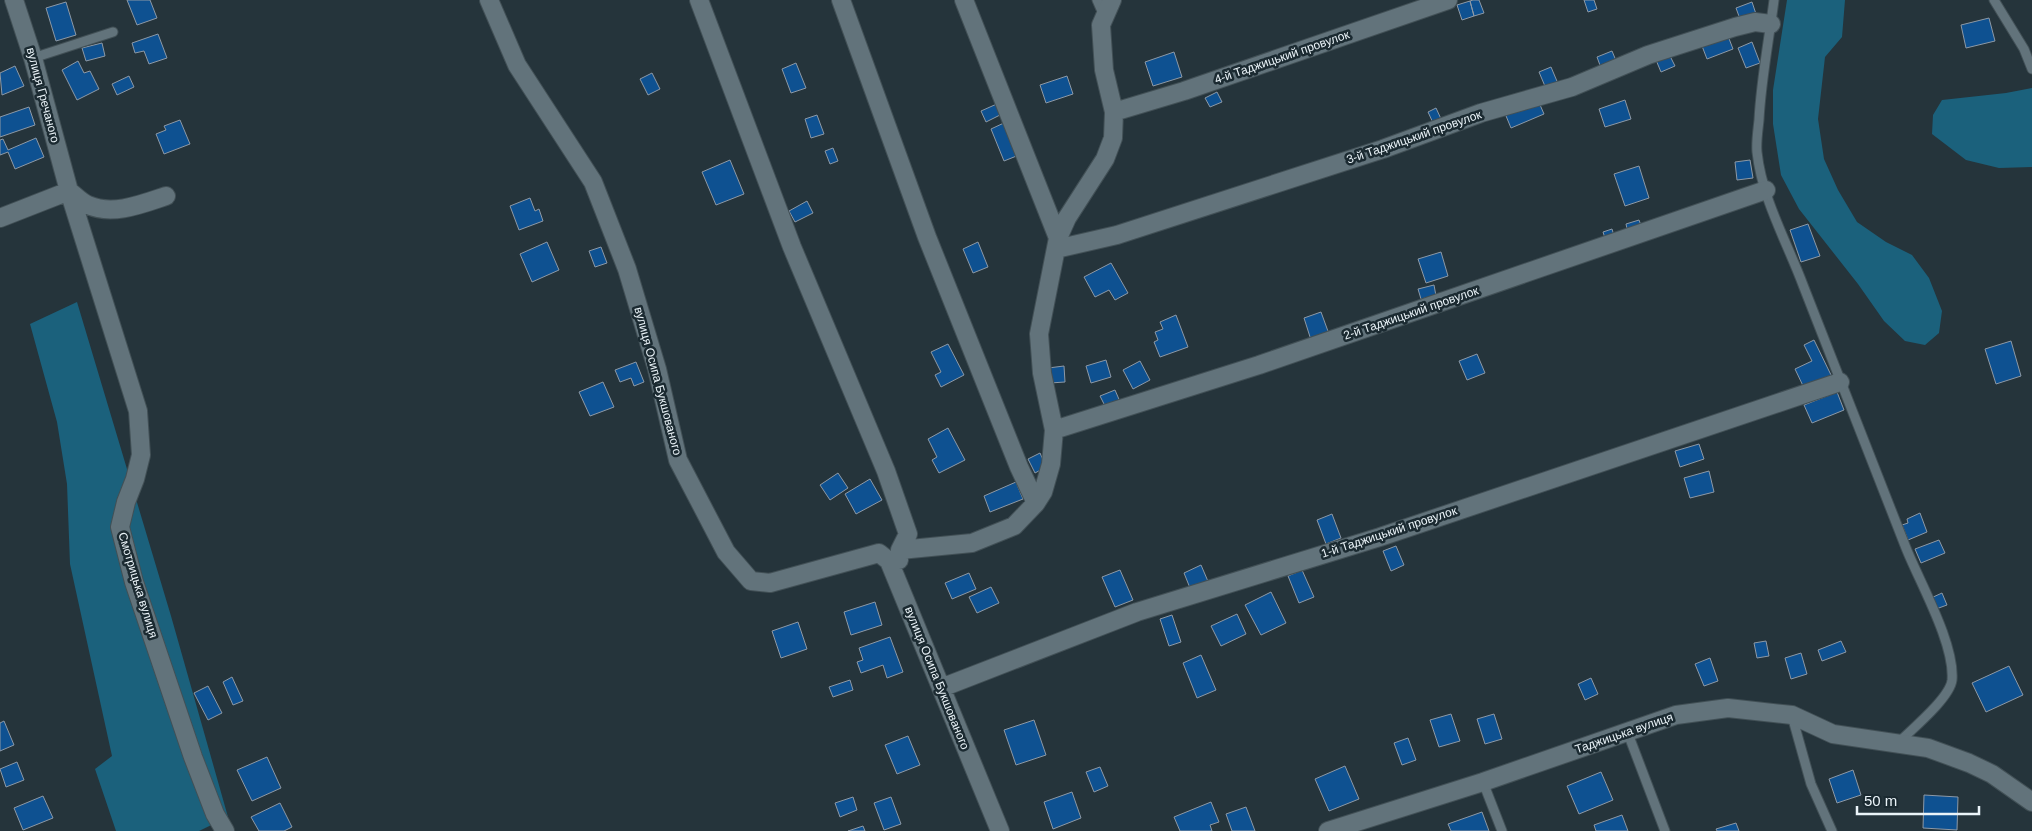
<svg xmlns="http://www.w3.org/2000/svg" width="2032" height="831" viewBox="0 0 2032 831" font-family="Arial,sans-serif">
<style>
.green{fill:#1b617c}
.building{fill:#0e5191;stroke:#8d99a6}
.lines{fill:none;stroke-linecap:round;stroke-linejoin:round}
.lane-casing{stroke:#425056;stroke-width:11}
.street-casing{stroke:#425056;stroke-width:20}
.lane{stroke:#62737b;stroke-width:9}
.street{stroke:#62737b;stroke-width:18}
.labels{text-anchor:middle;dominant-baseline:central;stroke-width:5;stroke-linejoin:round;paint-order:stroke}
.street-label{font-size:12px;fill:#ebf4f9;stroke:#1b2a31}
</style>
<rect width="100%" height="100%" fill="#25343b"/>
<path class="green" d="M1787,0H1845L1842,37L1825,57L1818,119L1824,159L1838,190L1857,222L1886,242L1912,255L1929,278L1942,311L1939,333L1925,345L1905,341L1884,321L1858,284L1799,209L1781,175L1773,124V90Z
M2032,88V167L1999,168L1966,160L1932,134L1933,115L1942,100L2006,93Z
M77,302L171,616L228,817L199,831H116L95,769L112,756L70,564L67,484L57,422L30,324Z"/>
<path class="building" d="M127,0H150L157,18L137,25Z
M1473,0H1479L1484,13L1474,16L1470,1Z
M1584,0H1594L1597,9L1588,12Z
M1470,1L1474,16L1462,20L1457,5Z
M66,2L76,35L56,41L46,8Z
M1752,2L1756,14L1740,19L1736,8Z
M1989,18L1995,41L1966,48L1961,25Z
M158,34L167,58L149,64L144,51L135,53L132,43Z
M1728,36L1733,49L1707,59L1702,46Z
M1752,42L1760,63L1746,68L1738,48Z
M102,43L105,56L86,61L82,48Z
M1612,51L1617,63L1601,68L1597,57Z
M1174,52L1182,77L1153,86L1145,62Z
M1669,54L1675,66L1661,72L1656,60Z
M78,61L84,73L90,71L99,89L77,100L62,70Z
M796,63L806,88L791,93L782,69Z
M15,66L24,86L2,95L0,73Z
M1551,67L1559,86L1547,91L1539,72Z
M652,73L660,89L648,95L640,79Z
M129,76L134,87L117,95L112,84Z
M1067,76L1073,94L1046,103L1040,85Z
M1217,92L1222,102L1210,107L1205,98Z
M1537,98L1544,114L1511,128L1504,111Z
M1625,100L1631,119L1605,127L1599,109Z
M999,103L1004,113L986,122L981,111Z
M29,107L35,125L0,137V117Z
M1436,108L1442,121L1434,125L1428,112Z
M817,115L824,134L811,138L805,119Z
M180,120L190,144L164,154L156,134L166,130L164,126Z
M1006,122L1019,155L1004,161L991,129Z
M36,138L44,157L15,169L8,152L0,155V140L3,139L8,150Z
M833,148L838,161L830,164L825,151Z
M730,160L744,194L716,205L702,172Z
M1750,160L1753,178L1737,180L1735,162Z
M1639,166L1649,198L1625,206L1614,174Z
M530,198L535,211L539,209L543,221L519,230L510,206Z
M807,201L813,213L795,222L789,211Z
M1639,220L1642,228L1628,233L1626,224Z
M1808,224L1820,256L1801,262L1790,230Z
M1612,229L1615,239L1606,241L1603,232Z
M547,242L559,270L532,282L520,254Z
M978,242L988,267L973,273L963,249Z
M601,247L607,263L595,267L589,251Z
M1441,252L1448,276L1426,283L1418,259Z
M1111,263L1128,293L1115,300L1109,290L1095,297L1084,277Z
M1434,285L1436,296L1421,299L1418,289Z
M1321,312L1329,334L1311,340L1304,318Z
M1176,315L1188,347L1160,357L1154,342L1158,340L1155,332L1163,329L1160,322Z
M1814,340L1832,377L1805,390L1795,369L1812,361L1804,345Z
M2011,341L2021,376L1996,384L1985,349Z
M948,344L964,375L941,387L935,375L941,372L931,352Z
M1477,354L1485,373L1467,380L1459,361Z
M1106,360L1111,377L1091,383L1086,366Z
M1140,361L1150,380L1133,389L1123,370Z
M636,362L644,382L634,386L631,378L620,382L615,370Z
M1064,366L1065,382L1050,383L1048,368Z
M603,382L614,407L590,416L579,392Z
M1115,390L1121,404L1107,410L1100,396Z
M1837,392L1844,410L1812,423L1804,405Z
M948,428L965,460L939,473L932,460L937,457L928,439Z
M1699,444L1704,459L1680,467L1675,451Z
M1040,453L1046,467L1035,473L1028,459Z
M1709,471L1714,492L1690,498L1684,478Z
M838,473L848,488L830,500L820,485Z
M870,479L882,500L856,514L845,494Z
M1016,482L1023,499L990,512L984,496Z
M1920,513L1927,532L1908,540L1902,525L1908,523L1907,519Z
M1332,514L1341,538L1326,544L1317,520Z
M1939,540L1945,553L1921,563L1915,549Z
M1396,546L1404,565L1391,571L1383,551Z
M1201,565L1210,586L1192,593L1184,573Z
M1120,570L1133,600L1115,607L1102,577Z
M1302,570L1314,597L1299,603L1288,576Z
M969,573L976,589L952,599L945,583Z
M991,587L999,603L977,613L969,597Z
M1271,592L1286,623L1261,635L1245,605Z
M1942,593L1947,605L1936,609L1931,598Z
M875,602L882,625L851,635L844,612Z
M1237,614L1246,634L1221,646L1211,626Z
M1172,615L1181,642L1169,646L1160,619Z
M798,622L807,649L781,658L772,631Z
M890,637L903,672L887,678L883,665L861,673L857,662L863,660L859,648Z
M1766,641L1769,656L1757,658L1754,643Z
M1841,641L1846,652L1822,661L1818,650Z
M1801,653L1807,674L1791,679L1785,658Z
M1201,655L1216,690L1197,698L1183,663Z
M1710,658L1718,681L1704,686L1695,664Z
M2009,666L2023,695L1986,712L1972,683Z
M232,677L243,701L233,705L223,682Z
M1591,678L1598,694L1585,700L1578,684Z
M850,680L853,690L833,697L829,687Z
M208,686L222,713L208,720L194,693Z
M1451,714L1460,741L1439,747L1430,720Z
M1494,714L1502,739L1485,744L1477,719Z
M1034,720L1046,755L1016,765L1004,730Z
M4,721L14,745L0,751V723Z
M908,736L920,765L897,774L885,745Z
M1408,738L1416,760L1402,765L1394,743Z
M267,757L281,788L252,801L237,770Z
M17,762L24,780L6,787L0,769Z
M1345,766L1359,799L1329,811L1315,779Z
M1100,767L1108,786L1094,792L1086,772Z
M1853,770L1861,795L1837,803L1829,779Z
M1601,772L1613,800L1579,814L1567,786Z
M1072,792L1081,818L1053,829L1044,802Z
M1924,795L1958,797L1957,830L1923,828Z
M43,796L53,818L23,830L14,808Z
M853,797L857,810L840,817L835,803Z
M891,797L901,824L884,830L874,803Z
M1211,802L1219,822L1210,825L1212,831H1180L1174,817Z
M280,803L292,827L284,831H259L251,817Z
M1246,807L1255,831H1232L1226,814Z
M1482,812L1489,831H1451L1448,824Z
M1622,815L1628,831H1596L1594,825Z
M1736,823L1739,831H1717L1716,829Z
M863,826L865,831H848Z"/>
<g class="lines">
<defs>
<path id="lane" d="M1097,0L1104,16
M1774,0C1769,40 1761,80 1759,120C1758,130 1756,142 1757,152C1762,199 1787,242 1803,285C1837,373 1872,460 1906,548C1920,583 1955,644 1952,680C1950,698 1911,730 1898,743
M1994,0L2024,49L2032,69
M33,58L113,32
M1792,716L1811,784L1832,831
M1627,731L1665,831
M1483,782L1502,831"/>
<path id="street" d="M14,0L33,58L69,191L138,411L141,455L135,479L126,502L120,527L134,582L193,757L215,814L225,831
M489,0L517,65L593,182L627,269L657,369L678,460L726,552L751,581L770,583L879,553L889,561L1000,831
M699,0L792,247L886,471L908,534L900,550L899,560
M841,0L927,237L1019,467L1036,503
M964,0L1058,238
M1114,112L1184,91L1448,0
M69,191C75,195 81,202 88,205C113,216 142,204 166,196
M0,218L69,191
M1056,249L1117,235L1383,149L1481,113L1572,87L1648,55L1735,27L1755,22L1771,24
M1054,430L1259,365L1766,190
M900,550L972,543L1014,526L1036,503L1043,492L1051,464L1054,430L1042,373L1039,334L1058,238L1067,218L1105,159L1113,138L1114,112L1104,70L1101,25L1112,0
M941,688L1137,612L1380,537L1840,382
M1328,831L1483,782L1676,715L1728,708L1792,715L1833,734L1928,748L1969,763L1992,774L2032,802"/>
</defs>
<use href="#lane" class="lane-casing"/>
<use href="#street" class="street-casing"/>
<use href="#lane" class="lane"/>
<use href="#street" class="street"/>
</g>
<g class="labels">
<g class="street-label">
<text transform="translate(1282 57) rotate(-19)">4-й Таджицький провулок</text>
<text transform="translate(43 95) rotate(75)">вулиця Гречаного</text>
<text transform="translate(1414 137) rotate(-19)">3-й Таджицький провулок</text>
<text transform="translate(1411 313) rotate(-19)">2-й Таджицький провулок</text>
<text transform="translate(658 381) rotate(75)">вулиця Осипа Букшованого</text>
<text transform="translate(1389 532) rotate(-18)">1-й Таджицький провулок</text>
<text transform="translate(138 585) rotate(73)">Смотрицька вулиця</text>
<text transform="translate(937 678) rotate(68)">вулиця Осипа Букшованого</text>
<text transform="translate(1624 733) rotate(-19)">Таджицька вулиця</text>
</g>
</g>
<path d="M1857 806v8h122v-8" fill="none" stroke="#ebf4f9" stroke-width="2.5"/>
<text x="1864" y="806" font-size="15" fill="#ebf4f9" stroke="#1b2a31" stroke-width="4" paint-order="stroke">50 m</text>
</svg>
